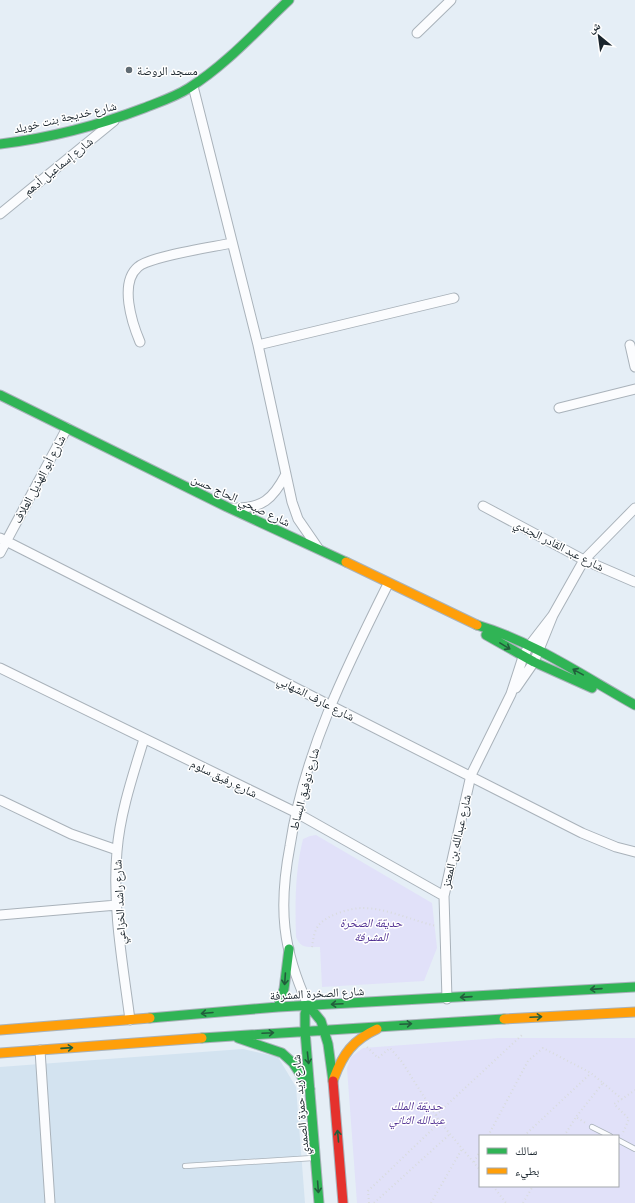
<svg xmlns="http://www.w3.org/2000/svg" width="635" height="1203" viewBox="0 0 635 1203" font-family="Merriweather,'Noto Naskh Arabic',serif">
<style>
.built{fill:#d3e3f0}
.green{fill:#e1e1f9;fill-rule:evenodd}
.lines{fill:none;stroke-linecap:round;stroke-linejoin:round}
.lane-casing{stroke:#a9b2ba;stroke-width:6}
.street-casing{stroke:#a9b2ba;stroke-width:11}
.fast-casing{stroke:#a9b2ba;stroke-width:11}
.slow-casing{stroke:#a9b2ba;stroke-width:11}
.jam-casing{stroke:#a9b2ba;stroke-width:11}
.path{stroke:#d8dbdd;stroke-width:2;stroke-dasharray:1 3;stroke-linecap:butt}
.lane{stroke:#fbfcfe;stroke-width:4.5}
.street{stroke:#fbfcfe;stroke-width:9}
.fast{stroke:#30b455;stroke-width:9}
.slow{stroke:#ff9f0a;stroke-width:9}
.jam{stroke:#e5322d;stroke-width:9}
.oneway{stroke:#225e3c}
.poi-dot{fill:#606b73;stroke:#fff;stroke-width:1.5}
.labels{text-anchor:middle;dominant-baseline:central;stroke-width:3;stroke-linejoin:round;paint-order:stroke}
.poi-label{font-size:12px;fill:#19242c;stroke:#fff;text-anchor:start}
.street-label{font-size:12px;fill:#19242c;stroke:#fff}
.park-label{font-size:12px;font-style:italic;fill:#503092;stroke:#fff}
</style>
<rect width="100%" height="100%" fill="#e5eef6"/>
<path class="built" d="M243,1049L278,1057L296,1087L305,1203H0V1067Z"/>
<path class="green" d="M316,835L432,903L437,948L424,981L322,987L320,947C308,947 301,949 296,937C295,904 295,871 303,839L310,836Z
M499,1038H635V1203H357L347,1068L351,1057L363,1048ZM480,1136H618V1186H480Z"/>
<g class="lines">
<defs>
<path id="lane" d="M592,1127L610,1136
M618,1140L635,1149
M185,1166L313,1158"/>
<path id="street" d="M417,33L451,0
M193,86L258,345L292,502L298,519L318,548
M0,214L114,121
M140,342C132,323 119,283 138,267C150,256 214,247 232,243
M258,345L454,298
M630,345L635,367
M559,408L635,389
M483,506L584,560L635,582
M233,508C262,509 273,499 286,474
M0,538L582,833L616,847L635,852
M0,553L67,428
M0,668L295,812L444,896
M516,688L534,662L553,615L584,560L635,508
M0,800L71,834L117,850
M0,915L117,905
M447,999L444,896L471,775L511,694L523,657L529,646L553,615
M308,1005C297,981 288,955 285,928C282,901 285,872 290,846C304,752 346,668 388,584
M130,1020C123,965 112,907 117,851C120,813 133,775 144,739
M40,1050L50,1203"/>
<path id="fast" d="M0,144C50,138 97,126 144,108C159,102 175,97 189,88C226,65 257,30 289,0
M0,395L227,507L346,562
M477,625C534,642 583,676 635,705
M486,635L534,662L592,688
M278,1007L284,989L289,949
M150,1018L278,1007L635,987
M202,1038L504,1019
M238,1038L282,1053L293,1063L310,1089
M319,1203L305,1031V1014L308,1005L321,1021L328,1044L333,1081"/>
<path id="slow" d="M346,562L477,625
M504,1019L635,1012
M0,1030L150,1018
M0,1053L202,1038
M334,1078C343,1054 353,1040 377,1029"/>
<path id="jam" d="M333,1081L343,1203"/>
</defs>
<use href="#lane" class="lane-casing"/>
<use href="#street" class="street-casing"/>
<use href="#fast" class="fast-casing"/>
<use href="#slow" class="slow-casing"/>
<use href="#jam" class="jam-casing"/>
<path class="path" d="M312,947C313,940 314,932 318,926C326,915 350,908 363,908C386,908 414,921 436,926
M367,1047L378,1058L390,1048L402,1062L440,1122L480,1170
M603,1083L622,1099L635,1090
M622,1099L614,1104L629,1119L622,1135
M436,1115L522,1035
M488,1136L528,1061L543,1048L591,1073L603,1083L576,1117
M524,1136L591,1073
M564,1136L576,1117L587,1124
M474,1162L480,1151
M493,1186L506,1203
M369,1203L368,1191L440,1122
M374,1203L450,1134
M431,1203L462,1149
M523,1203L533,1186"/>
<use href="#lane" class="lane"/>
<use href="#street" class="street"/>
<use href="#fast" class="fast"/>
<use href="#slow" class="slow"/>
<use href="#jam" class="jam"/>
</g>
<defs><path id="oneway-shaft" d="M-6 0H5M1.5-3L5.5 0L1.5 3" fill="none" stroke-width="1.6" stroke-linecap="round" stroke-linejoin="round"/></defs>
<g class="oneway">
<use href="#oneway-shaft" transform="translate(505 646) rotate(31)"/>
<use href="#oneway-shaft" transform="translate(578 672) rotate(-151)"/>
<use href="#oneway-shaft" transform="translate(285 979) rotate(94)"/>
<use href="#oneway-shaft" transform="translate(596 989) rotate(176)"/>
<use href="#oneway-shaft" transform="translate(466 997) rotate(176)"/>
<use href="#oneway-shaft" transform="translate(337 1004) rotate(177)"/>
<use href="#oneway-shaft" transform="translate(207 1013) rotate(175)"/>
<use href="#oneway-shaft" transform="translate(536 1017) rotate(-3)"/>
<use href="#oneway-shaft" transform="translate(406 1024) rotate(-3)"/>
<use href="#oneway-shaft" transform="translate(268 1033) rotate(-3)"/>
<use href="#oneway-shaft" transform="translate(67 1048) rotate(-4)"/>
<use href="#oneway-shaft" transform="translate(308 1058) rotate(84)"/>
<use href="#oneway-shaft" transform="translate(338 1136) rotate(-95)"/>
<use href="#oneway-shaft" transform="translate(318 1187) rotate(86)"/>
</g>
<circle class="poi-dot" cx="129" cy="70" r="4"/>
<g class="labels">
<g class="poi-label">
<text x="137" y="70">مسجد الروضة</text>
</g>
<g class="street-label">
<text transform="translate(65 117) rotate(-13)">شارع خديجة بنت خويلد</text>
<text transform="translate(58 166) rotate(-39)">شارع إسماعيل أدهم</text>
<text transform="translate(39 479) rotate(-62)">شارع أبو الهذيل العلاف</text>
<text transform="translate(241 500) rotate(25)">شارع صبحي الحاج حسن</text>
<text transform="translate(559 545) rotate(27)">شارع عبد القادر الجندي</text>
<text transform="translate(316 698) rotate(27)">شارع عارف الشهابي</text>
<text transform="translate(224 778) rotate(26)">شارع رفيق سلوم</text>
<text transform="translate(304 789) rotate(-75)">شارع توفيق البساط</text>
<text transform="translate(456 841) rotate(-77)">شارع عبدالله بن المعتز</text>
<text transform="translate(119 902) rotate(-93)">شارع راشد الخزاعي</text>
<text transform="translate(317 993) rotate(-3)">شارع الصخرة المشرفة</text>
<text transform="translate(300 1105) rotate(-95)">شارع زيد حمزة الصمدي</text>
</g>
<g class="park-label">
<text x="371" y="922">حديقة الصخرة<tspan x="371" dy="14">المشرفة</tspan></text>
<text x="417" y="1105">حديقة الملك<tspan x="417" dy="14">عبدالله الثاني</tspan></text>
</g>
</g>
<rect x="479" y="1135" width="140" height="52" fill="#ffffff" stroke="#a3a7ab"/>
<rect x="487" y="1148" width="20" height="6" fill="#30b455" stroke="#a3a7ab"/>
<text x="515" y="1155" font-size="12" fill="#19242c">سالك</text>
<rect x="487" y="1168" width="20" height="6" fill="#ff9f0a" stroke="#a3a7ab"/>
<text x="515" y="1175" font-size="12" fill="#19242c">بطيء</text>
<g transform="translate(599 36) rotate(331)" stroke="#ffffff" stroke-width="3" paint-order="stroke">
<path d="M0-3L7 15L0 10L-7 15Z" fill="#19242c"/>
<text y="-6" font-size="11" font-weight="bold" text-anchor="middle" fill="#19242c">ش</text>
</g>
</svg>
